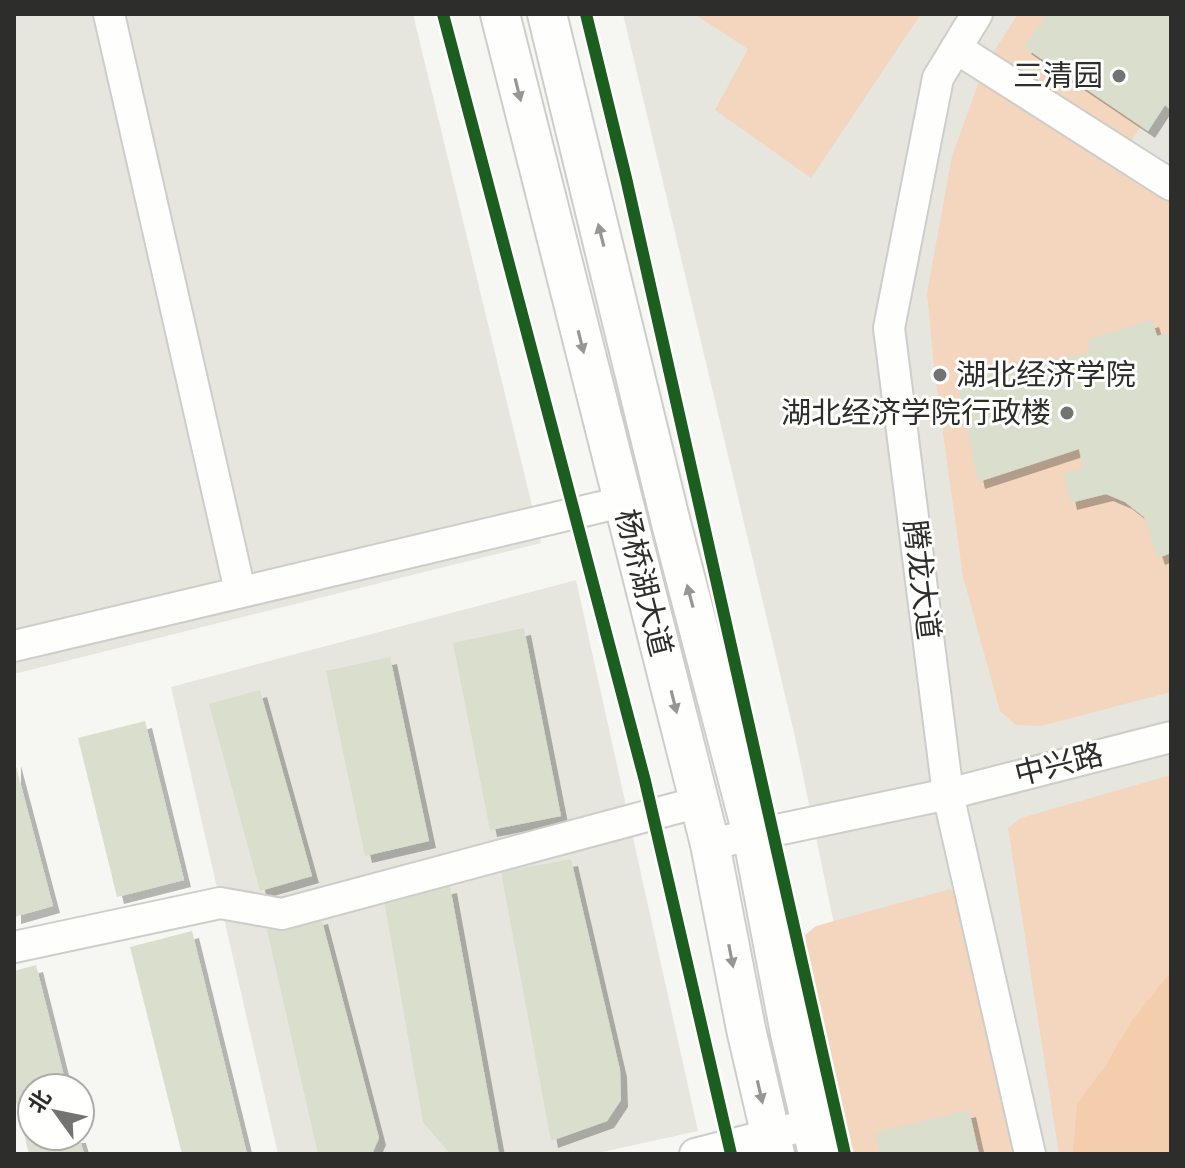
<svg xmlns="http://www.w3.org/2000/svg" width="1185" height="1168" viewBox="0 0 1185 1168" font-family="Signika,'Noto Sans SC',sans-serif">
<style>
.built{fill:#e7e6de}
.green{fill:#f3d6bd}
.forest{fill:#f3cdac}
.building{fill:#d9decd;filter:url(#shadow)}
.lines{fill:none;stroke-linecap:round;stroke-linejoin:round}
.minor-casing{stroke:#cdcdca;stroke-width:34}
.major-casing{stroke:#cdcdca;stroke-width:42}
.minor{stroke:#fefefd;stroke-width:30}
.major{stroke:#fefefd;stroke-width:38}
.cycleway-casing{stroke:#fffffe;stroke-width:17}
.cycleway{stroke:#1b5e20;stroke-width:12}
.oneway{fill:#969694}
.poi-dot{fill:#737371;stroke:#fffffe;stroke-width:3}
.labels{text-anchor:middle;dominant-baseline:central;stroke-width:6;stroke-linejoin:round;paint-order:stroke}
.poi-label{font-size:30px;fill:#2d2d2b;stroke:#fffffe;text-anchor:end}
.street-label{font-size:30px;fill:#2d2d2b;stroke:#fffffe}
</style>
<defs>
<filter id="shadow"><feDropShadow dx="7" dy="7" stdDeviation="0" flood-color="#0004"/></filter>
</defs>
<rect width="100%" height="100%" fill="#f6f6f2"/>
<path class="built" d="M14,14H413L541,543L14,674Z
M623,14H1171V1154H882L795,737Z
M576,580L698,1131L593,1154H278L171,687Z"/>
<path class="green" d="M694,14H921L811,178L715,110L748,49Z
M1018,14H1047L1025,48L1141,126L1128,146L991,56Z
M982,73L1171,196V692L1041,726L1016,725L1000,711L963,577L935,376L927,293L952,156Z
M1171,775V1154H1059L1008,828L1021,818Z
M950,889L963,900L1015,1154H851L800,939L816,926Z"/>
<path class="forest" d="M1171,972V1154H1073L1077,1105L1107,1063L1133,1019Z"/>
<path class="building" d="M1047,14H1171V110L1165,105L1148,131L1024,47Z
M1152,320L1157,336L1171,332V553L1158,558L1144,517L1125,502L1106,494L1070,503L1064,473L1083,468L1079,449L978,482L956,377L1089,353L1088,339Z
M524,628L561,816L490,830L453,643Z
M390,657L429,841L365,856L326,671Z
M260,690L312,876L260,891L209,704Z
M145,721L184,880L117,897L78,738Z
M14,759L53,906L14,917Z
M571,859L620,1070L621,1100L607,1121L551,1141L501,872Z
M450,886L499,1154H450L423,1122L384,900Z
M321,917L379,1138L372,1154H318L267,930Z
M192,931L247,1154H182L130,947Z
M36,965L67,1088H32V1136H79L84,1154H29L14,1094V971Z
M969,1110L979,1154H880L875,1133Z"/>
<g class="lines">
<defs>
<path id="minor" d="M109,14L240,591
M977,14L938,78L889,328L948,794L1030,1154
M956,48L1171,185
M14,646L622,502
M710,844L948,794L1171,737
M14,947L220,903L282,914L699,802
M695,1154L811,1124"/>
<path id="major" d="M500,14L710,844L746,1029L775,1154
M547,14L671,523L752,834L790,1033L818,1154"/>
</defs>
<use href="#minor" class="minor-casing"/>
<use href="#major" class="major-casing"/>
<use href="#minor" class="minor"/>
<use href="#major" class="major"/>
<defs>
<path id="cycleway" d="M443,14L645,781L731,1154
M586,14L626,178L845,1154"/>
</defs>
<use href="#cycleway" class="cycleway-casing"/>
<use href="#cycleway" class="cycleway"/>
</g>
<defs><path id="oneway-solid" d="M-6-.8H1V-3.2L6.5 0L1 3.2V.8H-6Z" transform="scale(2)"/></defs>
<g class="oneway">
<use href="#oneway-solid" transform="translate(518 90) rotate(76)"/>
<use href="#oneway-solid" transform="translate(601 235) rotate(-104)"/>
<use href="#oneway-solid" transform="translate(581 342) rotate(76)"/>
<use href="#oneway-solid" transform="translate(690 596) rotate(-105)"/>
<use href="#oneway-solid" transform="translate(674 702) rotate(76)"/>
<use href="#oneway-solid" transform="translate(731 956) rotate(79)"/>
<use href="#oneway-solid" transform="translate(760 1092) rotate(77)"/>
</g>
<g class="poi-dot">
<circle cx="1119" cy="76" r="8"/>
<circle cx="940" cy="375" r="8"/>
<circle cx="1067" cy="413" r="8"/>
</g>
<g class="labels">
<g class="poi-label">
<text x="1103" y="76">三清园</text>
<text x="956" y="375" text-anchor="start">湖北经济学院</text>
<text x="1051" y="413">湖北经济学院行政楼</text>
</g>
<g class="street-label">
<text transform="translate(921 580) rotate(83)">腾龙大道</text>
<text transform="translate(643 583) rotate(76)">杨桥湖大道</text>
<text transform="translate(1059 765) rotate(-14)">中兴路</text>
</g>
</g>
<rect width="1185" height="1168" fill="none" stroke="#2d2d2b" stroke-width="32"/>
<g transform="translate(56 1112) rotate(303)"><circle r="38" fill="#fffffe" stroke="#ababaa" stroke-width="2"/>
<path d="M0-6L14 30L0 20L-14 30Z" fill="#737371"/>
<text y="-12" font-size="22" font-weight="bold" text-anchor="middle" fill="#2d2d2b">北</text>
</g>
</svg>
